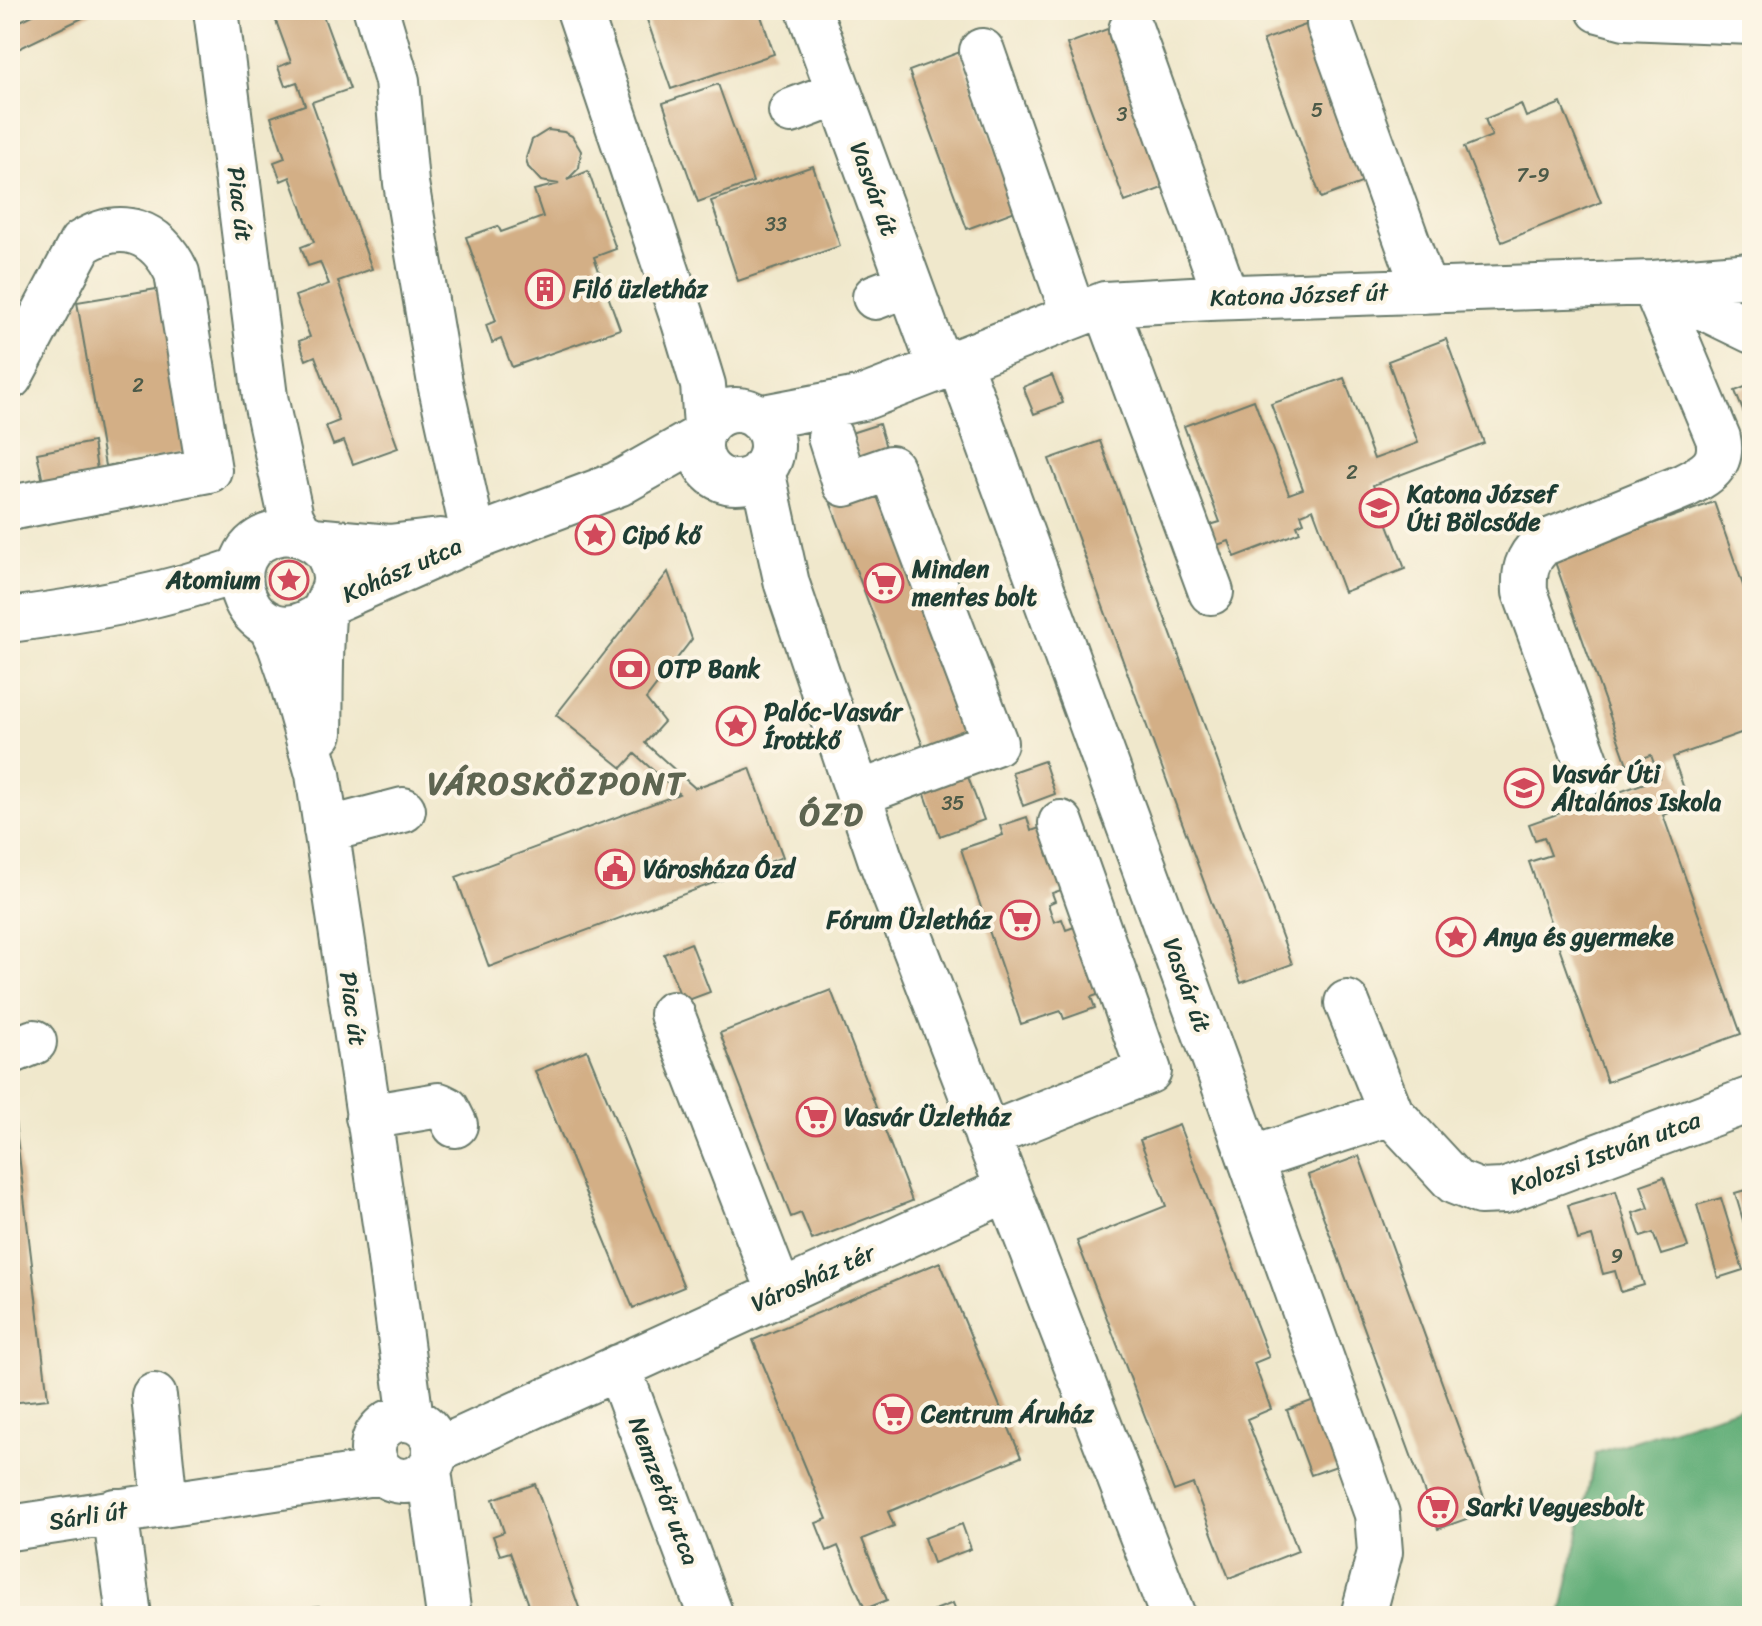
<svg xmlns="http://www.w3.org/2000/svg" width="1762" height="1626" viewBox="0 0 1762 1626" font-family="Sriracha,sans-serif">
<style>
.forest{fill:#61ad77;stroke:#407556;stroke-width:2}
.building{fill:#d3af86}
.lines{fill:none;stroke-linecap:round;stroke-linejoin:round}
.minor-casing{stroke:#687969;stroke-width:48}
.minor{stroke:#fff;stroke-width:44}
.labels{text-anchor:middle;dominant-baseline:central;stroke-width:8;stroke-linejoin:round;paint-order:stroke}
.number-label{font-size:20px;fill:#4c5a48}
.street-label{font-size:24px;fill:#1f3d34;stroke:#fcf5e5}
.poi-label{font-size:24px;font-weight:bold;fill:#1f3d34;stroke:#fcf5e5;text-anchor:start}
.district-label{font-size:32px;font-weight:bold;letter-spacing:2px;fill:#5e6551;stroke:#fcf5e5}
</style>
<rect width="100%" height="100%" fill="#fcf5e5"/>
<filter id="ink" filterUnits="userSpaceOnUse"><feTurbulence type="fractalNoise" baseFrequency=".0125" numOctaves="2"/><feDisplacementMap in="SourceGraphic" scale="16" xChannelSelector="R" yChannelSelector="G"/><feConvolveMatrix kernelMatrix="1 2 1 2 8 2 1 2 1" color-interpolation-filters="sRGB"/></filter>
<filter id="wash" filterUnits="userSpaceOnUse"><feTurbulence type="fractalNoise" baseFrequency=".006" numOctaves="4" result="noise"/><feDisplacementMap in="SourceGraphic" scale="32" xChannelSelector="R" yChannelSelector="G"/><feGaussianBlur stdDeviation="1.8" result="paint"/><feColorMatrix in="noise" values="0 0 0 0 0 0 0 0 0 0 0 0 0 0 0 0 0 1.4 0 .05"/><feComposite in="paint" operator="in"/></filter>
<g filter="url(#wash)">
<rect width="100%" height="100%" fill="#f0e8cc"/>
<path class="forest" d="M1752,1403V1616H1561L1596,1453Z"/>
<g id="blocks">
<path class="building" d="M43,10H99L10,53V26Z
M272,10H321L350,89L312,102L372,269L338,281L398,448L353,464L344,441L333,445L326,426L339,421L315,356L306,360L299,341L310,337L295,296L329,284L320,262L308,266L301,247L314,242L290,177L281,181L274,162L285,158L271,117L305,105L297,82L285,86L278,67L291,62Z
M759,10L774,54L671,89L644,11Z
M1314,22L1372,179L1321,198L1263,40Z
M1118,25L1176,183L1125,202L1067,44Z
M960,52L1018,210L967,229L909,71Z
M718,84L753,182L698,202L663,103Z
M1561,103L1601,202L1502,242L1464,147L1492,136L1485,119L1521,104L1526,117Z
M548,130L564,132L572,136L581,151L579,168L567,180L588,171L616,249L594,257L620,329L512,367L501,339L492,343L486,325L496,321L466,237L498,226L501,232L543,217L534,190L559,184L541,181L528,167L526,158L532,140Z
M813,166L840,246L738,281L711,201Z
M10,259L19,263L10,280Z
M169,287L196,451L105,466L77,302Z
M1446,339L1484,443L1373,485L1405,569L1344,592L1313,509L1301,514L1304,522L1297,525L1300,532L1235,557L1229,541L1217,545L1210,525L1220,522L1184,426L1254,400L1289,494L1303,489L1271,404L1344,378L1374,459L1418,443L1388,361Z
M1052,375L1063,403L1034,414L1023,387Z
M1752,384V433L1735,391Z
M879,424L887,451L860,460L851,433Z
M1100,441L1292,964L1241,983L1049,459Z
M93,442L98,477L44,487L37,453Z
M887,483L982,732L926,754L831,504Z
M1714,502L1752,611V729L1673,757L1690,806L1663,815L1741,1034L1607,1082L1529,862L1551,855L1544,837L1535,840L1529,824L1659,778L1651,755L1627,764L1554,559Z
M668,572L692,639L646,699L664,722L645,743L695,788L750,768L783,857L489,967L456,877L679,794L635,754L622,768L556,715Z
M1044,761L1055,794L1023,806L1012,772Z
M965,769L984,820L940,836L922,786Z
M1027,817L1031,831L1043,827L1064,889L1052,893L1055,901L1048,904L1054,922L1062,919L1066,930L1077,926L1100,994L1091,997L1095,1008L1064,1019L1061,1011L1021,1024L961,849L1003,835L1000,826Z
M691,943L710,992L683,1002L664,954Z
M831,990L912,1201L812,1240L801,1213L791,1217L720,1033Z
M587,1050L684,1287L633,1308L535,1071Z
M12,1096L48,1399L10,1403V1097Z
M1179,1125L1269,1357L1254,1363L1271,1409L1247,1419L1298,1551L1229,1578L1193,1484L1174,1491L1077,1241L1166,1206L1140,1140Z
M1359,1156L1489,1511L1438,1529L1308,1175Z
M1664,1177L1688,1247L1661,1255L1653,1233L1641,1237L1633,1213L1649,1208L1641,1185Z
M1752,1188V1247H1751L1735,1193Z
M1616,1191L1644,1285L1621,1292L1615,1271L1603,1274L1592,1236L1578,1240L1568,1205Z
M1721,1198L1743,1270L1718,1278L1697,1205Z
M940,1262L1021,1457L888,1512L894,1526L862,1539L887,1600L865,1609L838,1546L827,1551L816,1523L827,1519L753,1340Z
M1333,1393L1357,1459L1311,1475L1287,1410Z
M535,1484L582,1616H533L510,1552L500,1555L493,1536L504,1532L493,1499Z
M962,1524L971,1549L933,1563L924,1538Z
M953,1603L958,1616H919Z
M319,1606L321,1616H254V1614Z"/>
</g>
</g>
<g filter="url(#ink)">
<use href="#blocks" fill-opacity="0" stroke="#687969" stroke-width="2"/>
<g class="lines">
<defs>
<path id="minor" d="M216,10L265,397L291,517L300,534
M376,10L397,81L406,183L440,383L474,538
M579,10L684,322L703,385L706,426
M809,10L940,367
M1599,10L1625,17L1752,22
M1329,24L1425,291
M1131,30L1226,297
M982,51L1074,316
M791,111L839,93
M1653,283L1752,331
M875,297L909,284
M1105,304L1211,592
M958,360L1220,1074L1377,1514L1380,1552L1363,1616
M10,377L81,243C121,218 157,230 177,273L209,470L10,508
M700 446a36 36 0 1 1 72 0a36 36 0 1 1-72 0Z
M758,418L863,398L1105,304L1209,298L1653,283L1752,275
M830,437L845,484L891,468L995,743L858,794
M762,470L787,584L880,858L1173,1616
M313,540L389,547L440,541
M330,602L474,538L618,484L701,437
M10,620C91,609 163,597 241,569
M270,625L280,645L289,671L318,774L388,1244L411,1419
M320,733C321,694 320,655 323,617C325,603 336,593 335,577C334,567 330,556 324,549C313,537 296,531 280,533C202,546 251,671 324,612
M1590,772L1525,592C1524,571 1526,559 1542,544L1684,486C1706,475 1724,465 1718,438L1653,283
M326,830L403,810
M1347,1003L1391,1113L1455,1182L1480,1192L1504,1191L1752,1099
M672,1014L780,1293
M10,1052L34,1042
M368,1117L439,1105L447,1109L455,1125
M987,1136L1149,1071L1061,823
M1251,1159L1391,1113
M618,1367L711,1616
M154,1396L165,1503
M373 1450a31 31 0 1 1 62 0a31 31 0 1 1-62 0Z
M436,1451L1008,1189
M429,1471L449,1616
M115,1511L129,1616
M10,1528L381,1472"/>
</defs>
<use href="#minor" class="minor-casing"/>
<use href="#minor" class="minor"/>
</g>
</g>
<defs>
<symbol id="building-ring" viewBox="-11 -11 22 22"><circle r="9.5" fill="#fcf5e5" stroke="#d1495b" stroke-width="1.5"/><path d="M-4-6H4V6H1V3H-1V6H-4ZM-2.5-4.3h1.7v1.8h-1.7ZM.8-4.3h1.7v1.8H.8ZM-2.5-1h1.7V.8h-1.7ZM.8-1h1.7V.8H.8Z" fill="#d1495b"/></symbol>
<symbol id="school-ring" viewBox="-11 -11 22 22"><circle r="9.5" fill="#fcf5e5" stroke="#d1495b" stroke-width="1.5"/><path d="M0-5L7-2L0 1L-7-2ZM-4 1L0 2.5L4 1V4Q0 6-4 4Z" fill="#d1495b"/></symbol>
<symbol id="sight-ring" viewBox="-11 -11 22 22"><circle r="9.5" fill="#fcf5e5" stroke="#d1495b" stroke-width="1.5"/><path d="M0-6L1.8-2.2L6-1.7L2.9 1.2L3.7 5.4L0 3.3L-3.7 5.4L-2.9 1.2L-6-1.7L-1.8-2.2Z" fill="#d1495b"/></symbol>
<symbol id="supermarket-ring" viewBox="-11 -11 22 22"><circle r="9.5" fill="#fcf5e5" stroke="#d1495b" stroke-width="1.5"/><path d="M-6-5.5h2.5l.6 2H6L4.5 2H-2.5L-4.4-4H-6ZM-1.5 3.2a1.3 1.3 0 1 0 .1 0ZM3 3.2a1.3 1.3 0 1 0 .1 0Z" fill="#d1495b"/></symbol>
<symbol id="bank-ring" viewBox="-11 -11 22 22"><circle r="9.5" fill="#fcf5e5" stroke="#d1495b" stroke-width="1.5"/><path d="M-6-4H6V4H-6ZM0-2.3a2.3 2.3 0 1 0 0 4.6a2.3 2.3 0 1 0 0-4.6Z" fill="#d1495b"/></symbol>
<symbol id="civic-ring" viewBox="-11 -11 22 22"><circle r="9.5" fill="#fcf5e5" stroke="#d1495b" stroke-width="1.5"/><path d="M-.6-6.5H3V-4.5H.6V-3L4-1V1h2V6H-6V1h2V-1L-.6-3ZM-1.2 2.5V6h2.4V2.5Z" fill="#d1495b"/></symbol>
</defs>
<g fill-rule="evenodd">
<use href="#building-ring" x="523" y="267" width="44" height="44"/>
<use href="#school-ring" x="1357" y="486" width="44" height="44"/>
<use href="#sight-ring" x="573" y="513" width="44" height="44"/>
<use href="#sight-ring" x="267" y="558" width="44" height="44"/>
<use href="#supermarket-ring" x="862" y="561" width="44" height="44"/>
<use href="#bank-ring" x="608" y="647" width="44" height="44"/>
<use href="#sight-ring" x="714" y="704" width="44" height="44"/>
<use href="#school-ring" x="1502" y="766" width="44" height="44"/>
<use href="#civic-ring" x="593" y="847" width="44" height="44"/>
<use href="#supermarket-ring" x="998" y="898" width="44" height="44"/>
<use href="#sight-ring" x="1434" y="915" width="44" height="44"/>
<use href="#supermarket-ring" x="794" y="1095" width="44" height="44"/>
<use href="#supermarket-ring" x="871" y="1392" width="44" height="44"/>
<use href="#supermarket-ring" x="1416" y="1485" width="44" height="44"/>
</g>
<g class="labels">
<g class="number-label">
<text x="1317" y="110">5</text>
<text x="1122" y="114">3</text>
<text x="1533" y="175">7-9</text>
<text x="776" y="224">33</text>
<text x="138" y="385">2</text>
<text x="1352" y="472">2</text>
<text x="953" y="803">35</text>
<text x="1617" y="1256">9</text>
</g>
<g class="street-label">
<text transform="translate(874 189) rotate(70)">Vasvár út</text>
<text transform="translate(240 204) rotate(83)">Piac út</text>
<text transform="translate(1299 295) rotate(-2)">Katona József út</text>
<text transform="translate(402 570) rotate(-24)">Kohász utca</text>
<text transform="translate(1187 985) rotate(70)">Vasvár út</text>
<text transform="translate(353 1009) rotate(82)">Piac út</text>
<text transform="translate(1605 1153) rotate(-20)">Kolozsi István utca</text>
<text transform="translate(813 1278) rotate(-24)">Városház tér</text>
<text transform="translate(664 1491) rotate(69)">Nemzetőr utca</text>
<text transform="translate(88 1516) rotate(-9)">Sárli út</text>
</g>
<g class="poi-label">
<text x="573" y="289">Filó üzletház</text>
<text x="1407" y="494">Katona József<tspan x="1407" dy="28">Úti Bölcsőde</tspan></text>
<text x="623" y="535">Cipó kő</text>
<text x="912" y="569">Minden<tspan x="912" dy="28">mentes bolt</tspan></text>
<text x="261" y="580" text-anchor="end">Atomium</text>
<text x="658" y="669">OTP Bank</text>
<text x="764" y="712">Palóc-Vasvár<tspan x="764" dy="28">Írottkő</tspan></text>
<text x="1552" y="774">Vasvár Úti<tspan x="1552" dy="28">Általános Iskola</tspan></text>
<text x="643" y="869">Városháza Ózd</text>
<text x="992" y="920" text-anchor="end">Fórum Üzletház</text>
<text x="1484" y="937">Anya és gyermeke</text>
<text x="844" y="1117">Vasvár Üzletház</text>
<text x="921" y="1414">Centrum Áruház</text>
<text x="1466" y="1507">Sarki Vegyesbolt</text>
</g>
<g class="district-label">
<text x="557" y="783">VÁROSKÖZPONT</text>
<text x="832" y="814">ÓZD</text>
</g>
</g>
<rect width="1762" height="1626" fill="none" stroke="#fcf5e5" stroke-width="40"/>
</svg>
